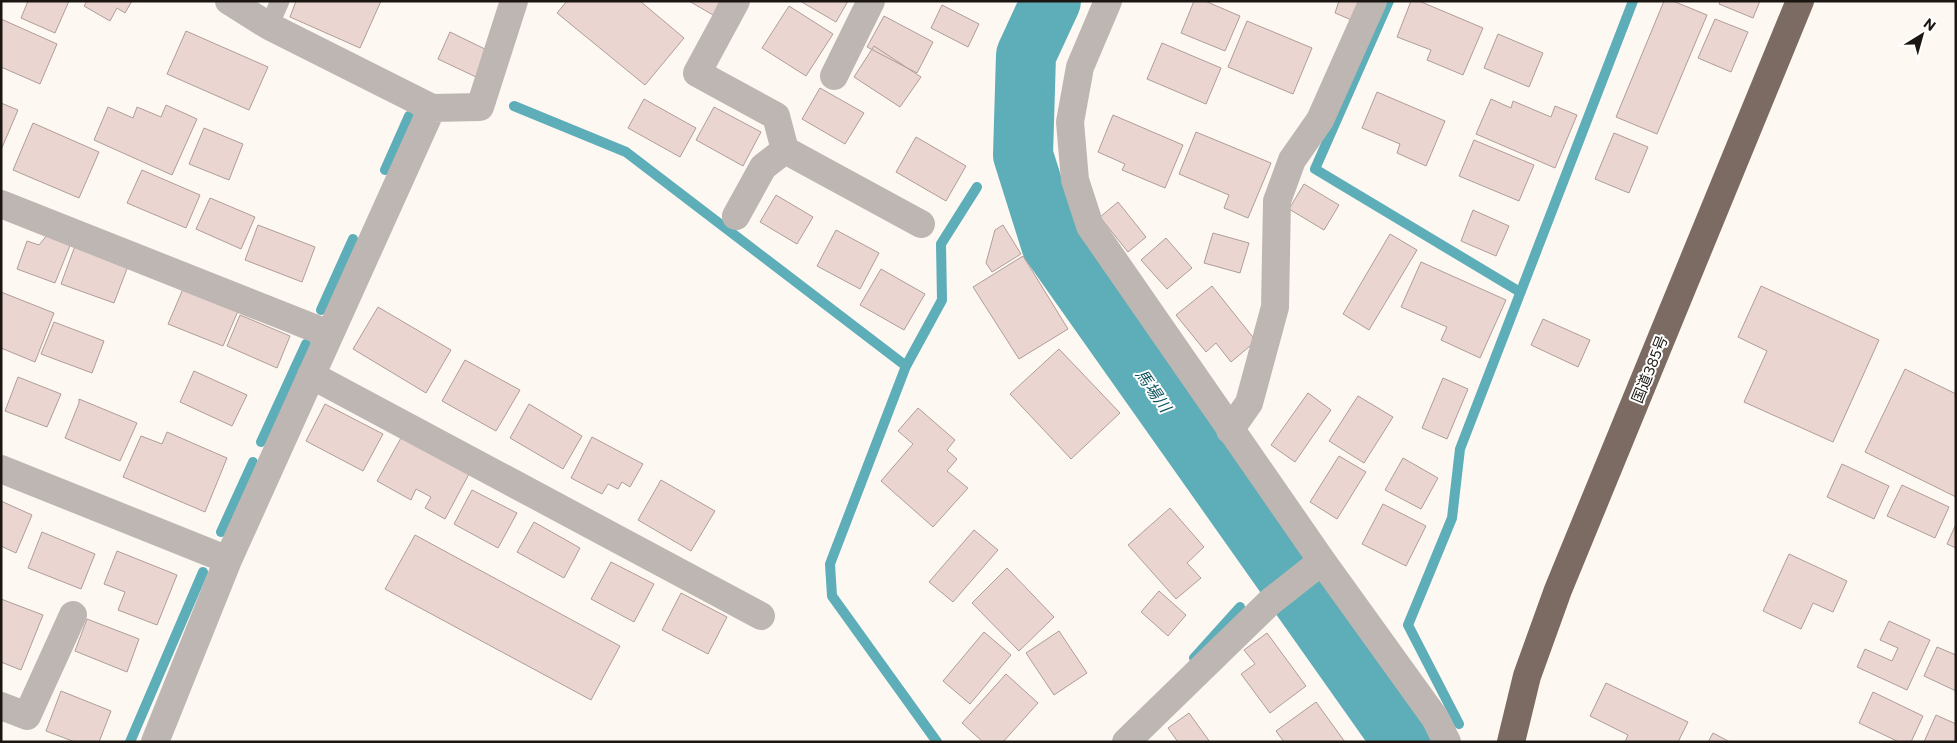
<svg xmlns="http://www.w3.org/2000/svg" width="1957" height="743" viewBox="0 0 1957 743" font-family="Commissioner,'Noto Sans JP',sans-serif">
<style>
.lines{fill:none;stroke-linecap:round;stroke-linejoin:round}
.stream{stroke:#5daeb9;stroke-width:10}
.river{stroke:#5daeb9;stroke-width:60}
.building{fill:#ead5d1;stroke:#b09d99}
.lane{stroke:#beb6b2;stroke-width:19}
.street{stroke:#beb6b2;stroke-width:28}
.highway{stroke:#7b6b63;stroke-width:28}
.labels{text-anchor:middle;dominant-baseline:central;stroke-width:4;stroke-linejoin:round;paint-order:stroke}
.street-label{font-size:15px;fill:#1b1611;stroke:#fff}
.water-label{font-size:16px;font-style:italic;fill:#0f565f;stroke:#fff}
</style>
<rect width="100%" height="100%" fill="#fef8f2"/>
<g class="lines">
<path class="stream" d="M1389,1L1315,169L1520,292
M514,106L626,152L906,366
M385,170L409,116
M321,310L353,239
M261,442L306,344
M221,532L253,462
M1194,658L1240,607
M1459,724L1408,625L1452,518L1460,449L1633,1
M130,742L203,572
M937,742L832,596L830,564L906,366L942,300L941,244L977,187"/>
<path class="river" d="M1051,1L1026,55L1023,155L1051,244L1403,742"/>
</g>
<path class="building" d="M28,1H69L55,33L21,18Z
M87,1H132L125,13L117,8L110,21L84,6Z
M296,1H381L360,48L290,17Z
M567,1H640L684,38L645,85L557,13Z
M689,1H720L713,15Z
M800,1H848L836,22Z
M1194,1H1205L1240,16L1225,51L1181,33Z
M1339,1H1362L1354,21L1335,13Z
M1411,1H1419L1483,28L1463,75L1427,60L1431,50L1397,37Z
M1664,1H1673L1707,15L1657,134L1616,117Z
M1720,1H1760L1753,18L1719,4Z
M942,5L979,24L968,47L931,28Z
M789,6L833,34L806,76L762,48Z
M884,16L933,42L917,73L867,47Z
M1,19L57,44L40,84L1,67Z
M1715,19L1748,32L1731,72L1698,58Z
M1247,21L1312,48L1293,94L1228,67Z
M186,31L268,67L249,110L167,74Z
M450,32L489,51L476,77L438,59Z
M1498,34L1543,53L1529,87L1484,68Z
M1162,43L1221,68L1206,104L1147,79Z
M874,46L921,77L900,107L854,77Z
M820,88L864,113L845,144L802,119Z
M1377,92L1445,121L1426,166L1397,153L1400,144L1362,128Z
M644,99L696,128L680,157L628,128Z
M1491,99L1511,108L1513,101L1551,117L1555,106L1577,115L1555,168L1476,134Z
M1,103L18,110L1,150Z
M166,105L197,119L172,175L94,140L108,107L133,118L137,107L161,117Z
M714,107L761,132L743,166L696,140Z
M1113,115L1183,145L1165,188L1122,170L1125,164L1098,152Z
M33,123L99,152L79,198L13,170Z
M204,128L243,144L229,180L189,164Z
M1196,132L1271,163L1248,218L1224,208L1229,195L1179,174Z
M1614,133L1648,147L1629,193L1595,179Z
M916,137L966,166L946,201L896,172Z
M1474,140L1534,165L1519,201L1459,176Z
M142,170L200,195L186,228L127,203Z
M1304,184L1339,205L1324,230L1289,209Z
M776,195L813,217L797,244L760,222Z
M210,198L255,217L241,249L196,229Z
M1118,202L1146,237L1128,252L1100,217Z
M1473,210L1509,226L1496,256L1461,241Z
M258,225L315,247L302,282L245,260Z
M1003,225L1021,254L992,272L986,263L995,230Z
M836,230L879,253L860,289L817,266Z
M1213,233L1249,243L1240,273L1204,263Z
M48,234L71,243L55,283L17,269L27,241L39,245Z
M1390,234L1417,250L1369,330L1343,314Z
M1166,238L1192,268L1167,289L1141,260Z
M75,246L128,266L114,303L61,284Z
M1023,256L1068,329L1019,359L973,287Z
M1421,262L1506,300L1480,358L1441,340L1447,327L1401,307Z
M881,269L925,294L904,330L860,305Z
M1212,286L1256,341L1231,362L1216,343L1206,352L1176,315Z
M1761,286L1879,340L1833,442L1744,402L1767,351L1738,337Z
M183,289L238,311L223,346L168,324Z
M1,292L54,313L35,362L1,348Z
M378,307L451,350L426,393L353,349Z
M240,315L290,336L277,368L227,346Z
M1543,319L1590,340L1578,367L1531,345Z
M54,322L104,341L92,373L41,354Z
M1059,349L1120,413L1071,459L1010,394Z
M465,360L520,390L496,431L442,401Z
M1905,369L1956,394V497L1865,452Z
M194,371L247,395L232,426L180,402Z
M18,377L61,394L47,427L5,411Z
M1443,378L1468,389L1447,439L1422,428Z
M1308,393L1331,410L1295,462L1271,445Z
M1358,396L1393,417L1364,463L1329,441Z
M79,399L137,423L120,461L65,438L79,403Z
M325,404L383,434L363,471L306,441Z
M529,404L582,436L563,469L510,438Z
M918,408L955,440L947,450L957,459L947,471L968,488L933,527L881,481L913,444L898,431Z
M167,432L227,458L205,512L123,477L141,436L162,444Z
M592,437L643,464L630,487L622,482L618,489L608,484L602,494L571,478Z
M401,438L469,474L445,519L425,508L431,497L416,489L411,500L377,481Z
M1339,456L1366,472L1337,519L1310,502Z
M1403,458L1438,478L1421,509L1385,490Z
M1842,464L1889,486L1874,519L1827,497Z
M661,480L715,511L691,551L638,520Z
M1902,485L1949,507L1935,538L1887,516Z
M472,490L517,513L498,548L454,524Z
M1,501L32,515L16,553L1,546Z
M1383,504L1426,526L1406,566L1362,544Z
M1170,508L1204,547L1187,563L1201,578L1176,599L1128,545Z
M534,522L580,548L564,578L517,552Z
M1956,524V548L1947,544Z
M974,530L998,550L953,602L929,582Z
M42,532L95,554L81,589L28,568Z
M415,535L620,646L591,700L385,589Z
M117,551L177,575L157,625L118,610L125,592L104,584Z
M1789,554L1847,581L1833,612L1813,603L1801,629L1763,611Z
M611,562L654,584L634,622L591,599Z
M1007,568L1054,617L1019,651L972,603Z
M1159,591L1186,615L1168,636L1141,612Z
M681,593L727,617L708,654L662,630Z
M1,599L43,615L21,670L1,662Z
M87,619L139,639L127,672L75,651Z
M1889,621L1930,640L1907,690L1857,667L1865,649L1892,661L1898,648L1880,640Z
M1059,631L1087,673L1054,695L1026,653Z
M984,632L1011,655L970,704L943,681Z
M1267,633L1306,686L1270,713L1241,674L1255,664L1244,650Z
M1937,647L1956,655V691L1924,676Z
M1006,674L1038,703L1003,742H983L962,723Z
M1606,683L1688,722L1678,742H1625L1628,735L1590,716Z
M61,691L111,711L99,742H75L46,731Z
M1873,692L1923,716L1911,742H1899L1859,723Z
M1316,702L1345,742H1284L1276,731Z
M1189,713L1210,742H1178L1168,728Z
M1936,715L1956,724V742H1924Z
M1713,733L1730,742H1708Z"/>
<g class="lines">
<path class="lane" d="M269,26L280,1"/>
<path class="street" d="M229,1L269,26L432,108L480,107L514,1
M736,1L697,73L776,116L785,150L921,224
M1108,1L1080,67L1070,122L1075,180L1090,226L1322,561L1435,718L1447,742
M834,76L871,1
M1,204L329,334
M736,216L763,167L785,150
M311,375L761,616
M1230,430L1249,403L1275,307L1277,201L1292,160L1320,120L1373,1
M1,469L228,560
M1,706L27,716L73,615
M155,742L228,560L432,108
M1126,742L1270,602L1322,561"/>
<path class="highway" d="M1511,742L1527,676L1558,590L1800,1"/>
</g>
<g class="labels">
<g class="street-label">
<text transform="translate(1649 369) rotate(-68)">国道385号</text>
</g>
<g class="water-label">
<text transform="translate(1154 390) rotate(55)">馬場川</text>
</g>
</g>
<rect width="1957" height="743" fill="none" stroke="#1b1611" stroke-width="5"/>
<g transform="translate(1922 35) rotate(37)" stroke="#ffffff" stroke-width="4" paint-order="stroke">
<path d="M0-4L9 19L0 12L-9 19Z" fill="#1b1611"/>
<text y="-8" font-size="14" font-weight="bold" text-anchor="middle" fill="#1b1611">N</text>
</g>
</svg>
